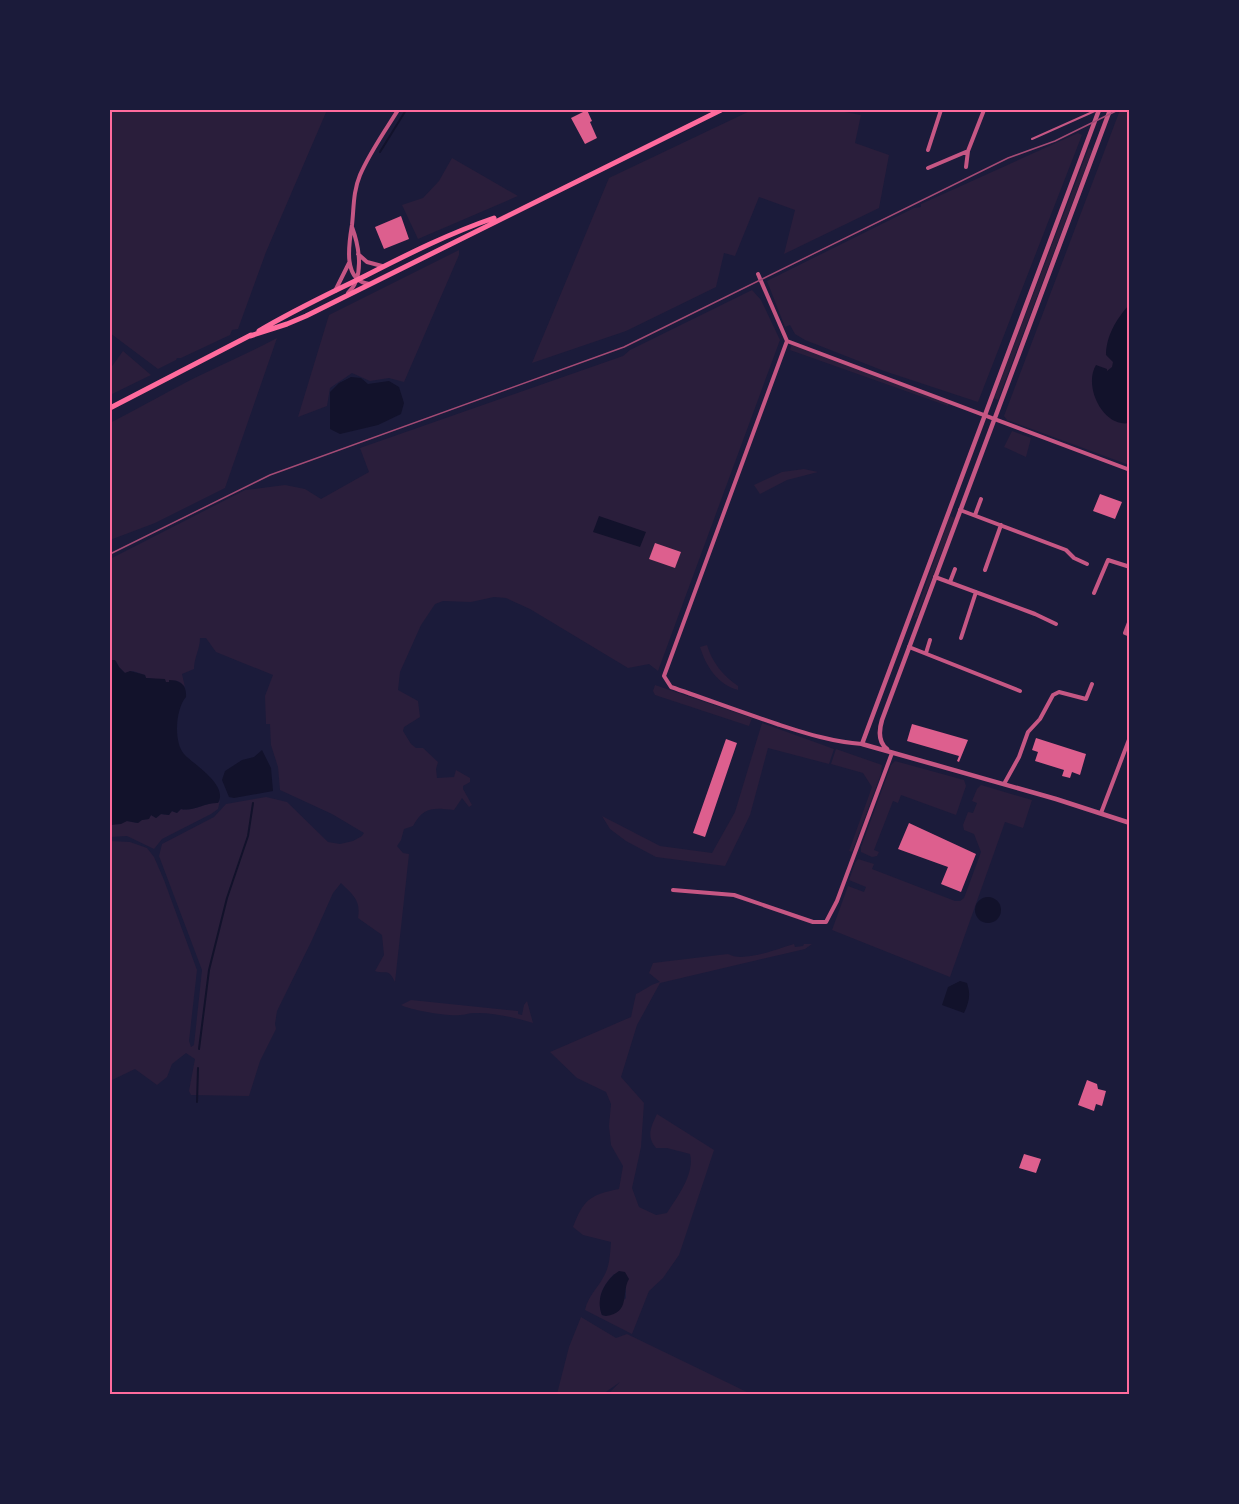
<svg xmlns="http://www.w3.org/2000/svg" width="1239" height="1504" viewBox="0 0 1239 1504" font-family="'PT Sans',sans-serif">
<style>
.green{fill:#2a1e3b;fill-rule:evenodd}
.water{fill:#12122b}
.lines{fill:none;stroke-linecap:round;stroke-linejoin:round}
.stream{stroke:#12122b;stroke-width:2}
.building{fill:#dd5f8e}
.service{stroke:#c65784;stroke-width:2}
.minor{stroke:#c65784;stroke-width:4}
.tertiary{stroke:#c65784;stroke-width:4.5}
.secondary{stroke:#ff6b9d;stroke-width:5}
.tram{stroke:#a44b75;stroke-width:1.5}
.neatline{fill:none;stroke:#ff6b9d;stroke-width:2}
</style>
<rect width="100%" height="100%" fill="#1b1b3a"/>
<path class="green" d="M110,110H327L266,252L238,329L232,330L230,335L181,358H177L176,360L158,369L110,333Z
M752,110H834L861,115L855,143L889,155L879,208L784,254L795,210L759,197L735,256L724,253L716,287L626,331L532,363L609,178Z
M1120,110H1129V465L1007,420L1004,416Z
M1078,133L1082,135L978,402L884,371L805,340L795,334L790,325L785,327L767,281L914,208L921,207V204Z
M1089,147L1092,151L998,400L994,398Z
M452,158L518,196L418,239L402,205L423,198L439,181Z
M459,250V255L404,382L389,378L370,381L352,373L330,388L327,406L298,417L329,315Z
M752,290L761,300L780,340L658,671L649,664L628,668L530,609L506,598L494,597L471,602L443,601L435,604L421,625L400,672L398,690L418,701L420,717L404,727L403,731L411,744L416,748H423L438,762L436,769L437,778L454,777L456,770L470,778V782L463,786V789L472,805L469,807L462,798L454,810C434,808 424,806 413,826L404,829L401,840L397,846L403,853L409,854L395,982C388,967 386,975 375,971L384,955L382,935L358,918C361,900 353,895 341,883L333,893L312,940L277,1011L275,1024L276,1029L260,1061L249,1096L191,1095L189,1091L195,1059L186,1053L172,1064L167,1077L157,1085L135,1069L110,1081V841L130,842L147,848L154,857L164,880L197,970L189,1041L191,1047L194,1045L202,970L159,856L162,844L214,817L226,804L266,797L287,802L328,842L340,844L353,841L362,836L364,833L332,814L280,790L278,767L271,745L270,724H266L265,696L273,675L216,652L206,638H200C200,649 194,658 194,669L182,674L185,687C176,676 172,683 165,682C158,681 153,678 146,678L145,675L133,671L125,673L119,667L116,661L110,660V559L245,490L285,485L305,489L321,499L369,472L360,448L623,356L630,350Z
M277,338L225,488L155,523L110,540V423C142,407 173,388 205,373C230,361 253,351 277,338Z
M792,343L950,402L948,406L790,350Z
M123,351L151,375L110,395V369Z
M1012,431L1031,438L1026,457L1004,447Z
M804,469L818,472L787,480L760,494L754,485L782,472Z
M950,516L955,518L917,617L914,618Z
M707,645C712,662 723,676 738,686V690C717,684 706,666 700,647Z
M655,685L752,718L749,726L655,695L653,691Z
M762,723L834,749L829,764L768,748L750,815L725,866L656,857L626,841L610,829L602,816L660,846L712,853L735,812Z
M836,749L882,765L881,774L852,852L849,851L872,787L863,773L831,764Z
M895,761L964,780L966,786L956,815L901,795L898,803L893,801L874,850L879,852L877,856L872,857L861,852V847L891,765Z
M981,785L1032,800L1023,828L1005,822L950,977L832,930L848,886L864,892L866,887L849,880L855,863L858,859L874,864L872,869L955,901H960L964,898L981,852L974,834L964,830L963,825L968,812L973,813L977,803L972,801L977,789Z
M220,800L218,809L211,814L162,839L154,849L127,836L110,837V825L127,821L137,823L141,820L148,819L151,815L156,818L161,814L169,815L171,811L177,813L181,809C194,812 205,802 218,803Z
M794,944L795,947L803,946L804,944H812L805,949L660,983L637,1025L621,1077L644,1103L641,1147L632,1188L639,1207L656,1215L667,1213C677,1197 695,1174 690,1154L667,1148H656C646,1136 651,1127 657,1114L714,1150L679,1255L663,1278L649,1291L632,1334L585,1310C588,1296 598,1288 604,1276C610,1266 610,1253 611,1242L583,1235L573,1227C584,1199 590,1195 619,1189L623,1166L611,1145L609,1126L611,1104L606,1092L577,1078L550,1052L631,1017L636,994C645,990 649,985 660,982L649,973L653,963L728,954C743,963 777,949 794,944ZM614,1274L626,1282V1298L606,1316L602,1315C596,1299 603,1285 614,1274Z
M411,1000L518,1011V1014L522,1015L524,1005L527,1001L533,1023C515,1018 493,1012 474,1013C469,1013 465,1015 460,1015C450,1017 410,1010 401,1005Z
M581,1317L616,1338L627,1334L751,1394H608L620,1382L603,1394H557L569,1347Z"/>
<path class="water" d="M1129,305V423C1103,428 1083,386 1096,365L1107,369V371L1112,367L1113,362L1106,355C1106,336 1117,318 1129,305Z
M351,377L361,378L368,384L389,381L399,387L404,403L401,414L378,425L340,434L330,429V392L339,383Z
M599,516L646,532L640,547L593,532Z
M110,660H115L119,667L125,673L130,671L145,675L146,678L165,679L166,682H169V680C180,680 187,685 186,697C176,708 173,741 184,754C193,764 229,785 218,803C206,802 193,812 181,809L177,813L172,811L169,815L161,814L156,818L151,815L149,819L142,820L138,823L127,821L121,824L110,825Z
M262,750L271,768L273,791L234,798L229,797L222,780L225,771L242,760L254,757Z
M975 910a13 13 0 1 1 26 0a13 13 0 1 1-26 0Z
M960,981L967,983C971,995 969,1002 964,1013L942,1005L948,987Z
M619,1271L625,1272L629,1279C621,1292 631,1313 606,1316L602,1315C595,1298 605,1280 619,1271Z"/>
<g class="lines">
<path class="stream" d="M380,152L406,110
M199,1049L209,970L227,898L248,836L253,803
M197,1102L198,1068"/>
</g>
<path class="building" d="M587,110L592,121L590,122L597,138L585,144L571,118Z
M401,216L409,239L384,249L375,227Z
M1100,494L1122,502L1115,519L1093,511Z
M655,543L681,552L675,568L649,559Z
M912,724L968,740L959,762L957,761L959,756L907,741Z
M1036,738L1086,754L1080,775L1072,772L1070,778L1062,776L1064,770L1035,761L1038,752L1032,750Z
M726,739L737,743L705,837L693,833Z
M909,823L976,854L961,892L941,884L948,867L898,849Z
M1087,1080L1097,1084L1098,1089L1106,1091L1102,1106L1096,1104L1094,1111L1078,1105Z
M1024,1154L1041,1159L1036,1173L1019,1168Z"/>
<g class="lines">
<path class="service" d="M1032,139L1097,110"/>
<path class="minor" d="M928,150L941,110
M966,167L968,151L984,110
M928,168L968,151
M358,254L367,262L382,266
M758,274L787,341L664,676L671,687C706,699 741,712 777,724C805,733 832,742 862,744
M370,284C342,282 349,243 352,225C354,207 353,192 360,175C370,152 385,131 398,110
M335,291L349,263
M348,293C365,277 359,246 352,227
M787,341L1130,470
M960,510L1066,550L1074,558L1087,564
M975,515L981,499
M985,570L1001,525
M935,577L1035,614L1056,624
M950,582L955,569
M1094,593L1108,560L1130,567
M1130,620L1125,633L1130,635
M961,638L976,592
M909,647L1020,691
M926,653L930,640
M1004,784L1019,757L1028,732L1040,719L1053,695L1059,692L1086,699L1092,684
M1101,813L1130,737
M673,890L734,895L813,922H826L837,901L892,753"/>
<path class="tertiary" d="M1099,110L862,744L1056,799L1130,823
M887,749C878,742 879,730 882,720L1110,110"/>
<path class="secondary" d="M259,331C294,310 331,293 367,275C408,254 450,233 494,218
M250,336L287,324L306,316L721,110
M110,408L251,335"/>
<path class="tram" d="M110,554L270,475L624,347L1008,158L1055,141L1118,110"/>
</g>
<rect width="1239" height="1504" fill="none" stroke="#1b1b3a" stroke-width="222"/>
<rect x="111" y="111" width="1017" height="1282" class="neatline"/>
</svg>
